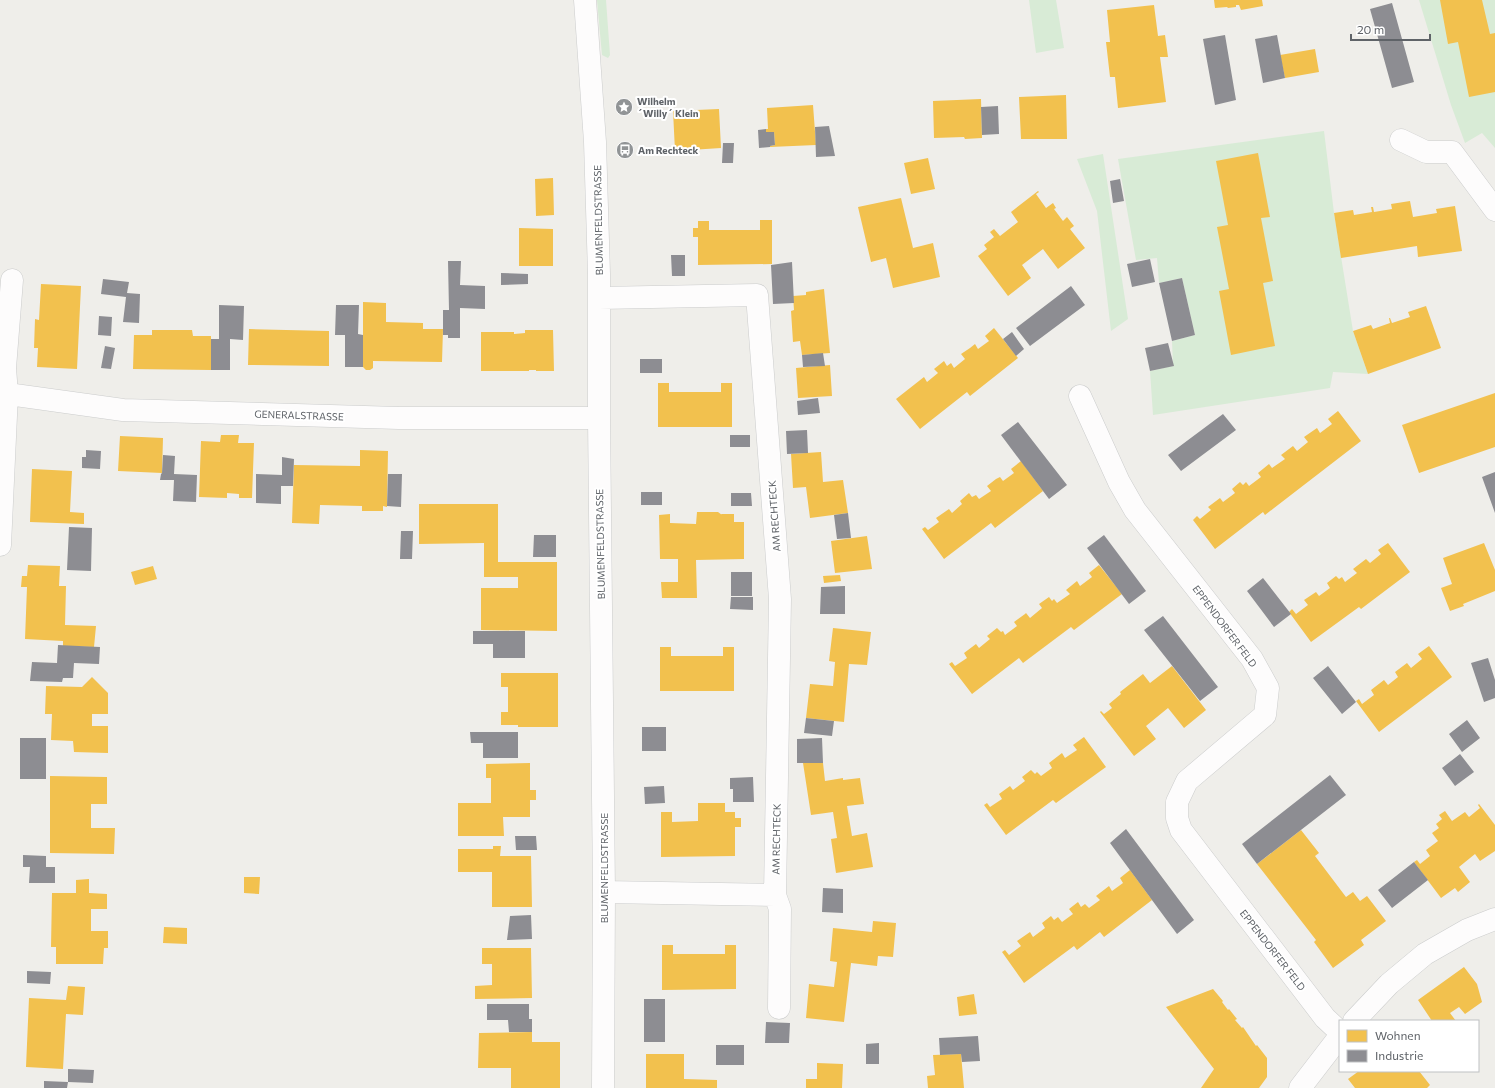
<svg xmlns="http://www.w3.org/2000/svg" width="1495" height="1088" viewBox="0 0 1495 1088" font-family="Commissioner,sans-serif">
<style>
.green{fill:#d8ebd6}
.homes{fill:#f2c14e}
.industry{fill:#8d8d92}
.lines{fill:none;stroke-linecap:round;stroke-linejoin:round}
.street-casing{stroke:#cbcccc;stroke-width:23}
.street{stroke:#fdfcfc;stroke-width:22}
.labels{text-anchor:middle;dominant-baseline:central;stroke-width:4;stroke-linejoin:round;paint-order:stroke}
.poi-label{font-size:10px;font-weight:bold;fill:#5f6368;stroke:#fff;text-anchor:start}
.street-label{font-size:10px;fill:#5f6368;stroke:#fff}
</style>
<rect width="100%" height="100%" fill="#efeeea"/>
<path class="green" d="M597,0H606L610,55L608,58L602,55Z
M1029,0H1056L1064,48L1036,53Z
M1419,0H1495V148L1482,133L1465,143L1451,105Z
M1324,131L1334,213L1353,331L1368,374L1333,372L1330,388L1153,415L1150,371L1173,366L1172,341L1195,335L1182,278L1159,283L1157,258L1136,260L1118,159Z
M1103,154L1128,319L1111,331L1097,211L1077,159Z"/>
<path class="homes" d="M1214,0H1262L1263,6L1241,10L1239,5H1236V7L1228,8L1227,7L1215,8Z
M1440,0H1482L1490,34L1495,33V92L1469,97L1458,42L1448,44Z
M1154,5L1158,36L1165,35L1168,57H1160L1166,102L1118,108L1115,77H1110L1106,42H1110L1107,10Z
M1315,49L1319,72L1285,78L1280,55Z
M1066,95L1067,139H1021L1019,97Z
M981,99L982,138L965,139L964,137L934,138L933,101Z
M813,105L816,145L770,147V146L775,145L774,132H766V129H768L767,108Z
M719,109L721,148L675,151L673,111Z
M1258,153L1270,217L1261,218L1273,281L1263,283L1275,346L1231,355L1219,291L1229,289L1217,227L1228,225L1216,161Z
M928,158L935,189L911,194L904,163Z
M553,178L554,215L536,216L535,179Z
M1038,191L1039,192L1036,194L1046,208L1053,203L1056,208L1054,209L1063,221L1067,217L1074,226L1070,229L1085,248L1058,269L1043,249L1022,265L1031,278L1008,296L978,256L987,249L984,245L994,237L990,232L994,229L1000,236L1018,222L1011,212Z
M901,198L913,248L933,243L940,277L893,288L886,258L871,262L858,207Z
M1410,201L1413,217L1437,213L1436,209L1455,206L1462,251L1418,257L1417,246L1341,258L1334,213L1353,210L1354,215L1372,212L1371,207H1373L1374,212L1392,209L1391,204Z
M760,220H772V264L698,265V237H693V228H698V221H709V230H760Z
M519,228L553,229V266H519Z
M41,284L81,286L77,369L37,367L38,348H34L35,319L39,320Z
M824,289L830,353L802,355L800,341L793,342L791,311L794,310L793,296L806,295V292Z
M363,302L386,303V322L423,323V329H443L442,362L373,361V368L370,370H366L363,367Z
M1426,306L1441,348L1368,374L1353,331L1371,325L1373,329L1390,323L1389,318H1390L1392,323L1410,317L1408,312Z
M994,328L1018,358L970,396L967,392L920,429L896,399L924,377L927,382L938,373L934,369L944,361L947,366L951,363L954,368L965,359L961,354L970,348L975,344L978,349L989,341L985,336Z
M249,329L329,331V366L248,365Z
M152,330H192L193,336H211V370L133,369L134,335H152Z
M525,330H553L554,371H536V370H529V371H481V332H514V334L525,333Z
M830,365L832,396L798,398L796,368Z
M658,383H669V392H721V383H732V427H658Z
M1495,393V447L1419,473L1402,425Z
M1338,411L1361,441L1265,515L1263,512L1215,549L1193,520L1197,516L1200,519L1211,510L1208,507L1220,498L1223,502L1235,493L1232,489L1240,482L1243,485L1246,482L1249,486L1261,477L1258,473L1269,464L1272,468L1285,459L1281,455L1293,446L1297,451L1308,442L1304,437L1317,428L1320,433L1332,424L1328,419Z
M221,435H239L238,443H254L252,498H239V494L227,493V498L199,497L201,441L220,442Z
M120,436L163,438L162,473L118,471Z
M360,450L388,451L387,507L383,506V511H362V506L320,505L319,524L292,523L294,465L360,466Z
M821,452L823,482L843,480L848,513L810,518L806,487L793,488L791,454Z
M1021,461L1043,491L995,528L991,523L944,559L922,529L925,527L928,530L939,522L936,518L949,509L952,513L962,504L960,501L969,493L972,497L976,495L979,499L991,491L987,486L996,479L1000,477L1003,481L1014,473L1011,469Z
M32,469L72,471L70,512L84,513V524L30,522Z
M419,504H498V562H557V631L481,630V588H518V577H484V543L419,544Z
M697,512H718L722,515L721,514H734V522H744V559L696,560L697,598H662L661,582H678V559H660L659,515L670,514V523L696,524Z
M867,536L872,569L835,573L831,541Z
M1388,543L1410,572L1361,609L1359,607L1311,642L1289,612L1292,609L1296,614L1308,605L1304,600L1316,592L1319,596L1330,588L1327,583L1336,576L1339,579L1342,577L1345,582L1357,573L1353,569L1366,559L1370,563L1381,554L1378,550Z
M1484,543L1495,570V591L1463,604L1464,606L1450,611L1441,588L1452,584L1443,558Z
M28,565L60,566L59,586H66L65,625L96,626L94,647L63,646V641L25,639L27,587H21L22,576H27Z
M1099,565L1122,594L1074,630L1071,627L1023,663L1019,658L972,694L949,664L952,662L955,666L967,658L964,653L976,644L979,648L990,639L987,636L997,628L1001,632L1003,631L1005,635L1017,626L1014,622L1025,614L1026,613L1030,618L1042,608L1039,604L1049,597L1052,601L1054,599L1057,603L1070,594L1066,590L1077,581L1080,586L1092,577L1089,573Z
M153,566L157,579L135,585L131,572Z
M840,575L841,581L824,583L823,576Z
M833,628L871,632L867,665L849,664L844,722L806,718L810,684L833,686L835,662L829,661Z
M1429,646L1452,677L1379,732L1356,701L1359,699L1362,704L1374,695L1371,690L1384,680L1388,685L1398,677L1395,672L1407,663L1411,668L1422,659L1418,654Z
M660,647H671V656H723V647H734V691H660Z
M1172,666L1206,710L1184,728L1168,708L1146,726L1156,739L1134,756L1100,712L1101,711L1104,714L1112,708L1109,704L1121,694L1120,692L1143,674L1150,683Z
M501,673H558V727H518V725H501V712H508V687H501Z
M92,677L108,693V714H92V726H108V753L74,752L73,741L51,740L52,714H45L46,686L82,687Z
M1084,737L1106,767L1056,803L1053,800L1006,835L984,805L987,803L990,807L1002,799L999,794L1010,786L1013,790L1025,781L1022,777L1031,770L1035,774L1037,772L1041,776L1052,768L1049,763L1062,753L1065,758L1077,750L1073,745Z
M530,763V790H536V800H530V817H503L504,836H458V803H491V778H486V764Z
M803,763H823L825,781L843,778V780L860,778L864,804L847,806L852,836L867,833L873,867L836,873L831,839L837,838L833,812L811,815Z
M50,776L107,777V804H91V828H115L114,854L50,853Z
M698,803H725V812H735V818H741V827H735V856L661,857V812H672V822L698,821Z
M1479,804L1495,825V851L1480,861L1475,854L1459,867L1470,882L1458,892L1455,888L1441,898L1414,862L1417,860L1420,864L1430,856L1426,850L1438,841L1432,833L1439,828L1436,824L1442,819L1439,815L1445,811L1452,821L1465,812L1469,817L1480,808L1478,805Z
M1301,830L1319,853L1315,856L1346,897L1353,892L1360,901L1367,896L1386,921L1361,940L1364,945L1333,968L1314,942L1316,940L1257,864Z
M493,846H501L500,856H531L532,907H492V872H458V849H493Z
M1130,870L1152,900L1104,937L1100,932L1077,950L1074,946L1024,983L1002,952L1005,950L1009,955L1021,946L1017,941L1030,932L1033,937L1045,928L1042,923L1051,916L1054,920L1058,917L1062,922L1073,914L1069,909L1078,902L1081,907L1085,904L1089,908L1100,900L1096,896L1109,886L1112,891L1123,883L1120,878Z
M244,877H260L259,894L244,893Z
M89,879V893L107,894V909H91V931H108V948H104L103,964H56V947H51L52,893H76V880Z
M873,921L896,923L893,957L878,956L877,966L851,963L844,1022L806,1018L809,984L834,987L837,962L830,961L833,928L872,932Z
M164,927L187,928V944L163,943Z
M662,945H673V954H725V945H736V989L662,990Z
M482,948H531L532,998L475,999V986L492,985V964H482Z
M1464,967L1477,984L1482,1002L1465,1014L1459,1007L1450,1013L1456,1021H1432L1418,1000Z
M68,986L85,987L83,1015L66,1014L63,1069L26,1067L29,998L66,1000Z
M1213,989L1223,1001L1222,1002L1228,1010L1229,1009L1237,1019L1235,1020L1242,1028L1243,1027L1256,1046L1257,1045L1267,1058V1077L1259,1088H1201L1214,1069L1166,1007Z
M974,994L977,1014L959,1016L957,997Z
M532,1032V1042H560V1088H511V1068H478L479,1033Z
M646,1054H684V1079L717,1080V1088H646Z
M961,1054L964,1088H928L927,1076L935,1075L933,1055Z
M817,1063L843,1064L842,1088H806V1079H817Z
M1359,1071H1419L1430,1085L1427,1088H1355L1348,1079Z"/>
<path class="industry" d="M1392,3L1414,82L1392,88L1370,9Z
M1225,35L1236,100L1215,105L1203,39Z
M1277,35L1285,78L1263,83L1255,39Z
M998,106L999,134L982,135L981,107Z
M829,126L835,156L816,157L815,127Z
M766,129V132H774L775,145L770,146V147L759,148L758,130Z
M723,143H734L733,163H722Z
M1120,179L1124,201L1113,203L1110,181Z
M671,255H685V276H672Z
M1150,259L1155,282L1132,287L1127,264Z
M448,261H461L460,285L485,286V309L460,308V338H448V335H443V310H449Z
M792,262L794,303L773,304L771,265Z
M501,273L528,274V284L501,285Z
M1182,278L1195,335L1172,341L1159,283Z
M103,279L129,282L127,293L140,294L139,323L123,322L126,297L101,294Z
M1071,286L1085,305L1030,346L1016,328Z
M219,305L244,306L243,340L230,339V370H211V339H219Z
M336,305H359L358,334L363,335V367H345V335H335Z
M99,316L112,317L111,336L98,335Z
M1012,332L1024,349L1016,356L1003,339Z
M1168,343L1174,366L1150,371L1145,348Z
M105,346L115,348L111,369L101,368Z
M823,353L825,366L803,367L802,355Z
M640,359H662V373H640Z
M818,398L820,413L798,415L797,401Z
M1223,414L1236,430L1181,471L1168,455Z
M1018,422L1067,485L1049,499L1001,435Z
M807,430L808,453L787,454L786,431Z
M730,435H750V447H730Z
M86,450L101,451L100,469L82,468V457H86Z
M163,455L175,456L174,474L197,475L196,502L173,501L174,480H160L161,474L162,473Z
M282,457L294,459L293,486H281V504L256,503V474L282,475Z
M1495,472V513L1482,477Z
M388,474H402L401,507L387,506Z
M641,492H662V505H641Z
M731,493H751L752,506H731Z
M848,513L851,538L837,539L834,515Z
M69,527L92,528L91,571L67,570Z
M401,531H413L412,559H400Z
M534,535H556V557H533Z
M1104,535L1146,591L1129,604L1087,548Z
M731,572H752V596H731Z
M1263,578L1291,614L1274,627L1247,591Z
M845,586V614H820L821,587Z
M731,597H753V610L730,609Z
M1163,616L1218,687L1200,701L1144,630Z
M473,631H525V658H493V644H473Z
M58,645L100,647L99,664L74,663L73,678H63L62,682L30,681L32,662L57,663Z
M1488,658L1495,680V698L1484,702L1471,663Z
M1328,666L1356,702L1342,714L1313,678Z
M806,718L834,721L832,736L804,733Z
M1467,720L1480,738L1462,752L1449,734Z
M642,727H666V751H642Z
M470,732H518V758H483V743H471Z
M20,738H46V779H20Z
M822,738L823,763H797V739Z
M1460,754L1474,772L1455,786L1442,768Z
M1330,775L1346,795L1257,864L1242,844Z
M753,777L754,802H733V789H730V778Z
M664,786L665,803L645,804L644,787Z
M1126,829L1194,920L1177,934L1110,843Z
M515,836H536L537,850H516Z
M23,855L46,856V867H55V883H29L30,867H23Z
M1414,862L1428,880L1392,908L1378,890Z
M823,888L843,889V913L822,912Z
M531,915L532,939L507,940L510,916Z
M27,971L51,972L50,984L27,983Z
M644,999H665V1042H644Z
M487,1004H529V1019H532V1032H509L508,1020H487Z
M766,1022L790,1023L789,1043H765Z
M978,1036L980,1061L962,1062L961,1054L940,1055L939,1038Z
M879,1043V1064H866V1044Z
M716,1045H744V1065H716Z
M68,1069L94,1070L93,1083L68,1082Z
M44,1081L68,1082L67,1088H44Z"/>
<g class="lines">
<defs>
<path id="street" d="M585,0L595,142L599,274V418L604,892L603,1088
M1401,140L1426,152H1452L1495,210
M599,298L757,295L780,599L775,895L780,909L779,1008
M0,393L123,410L399,418H599
M1080,396L1119,482L1135,510L1252,659L1268,688L1265,715L1187,781L1177,802V818L1181,830L1325,1018L1340,1032
M0,545L7,394L5,368L12,280
M604,892L775,895
M1354,1021L1389,984L1425,954L1467,930L1495,919
M1300,1088L1340,1036"/>
</defs>
<use href="#street" class="street-casing"/>
<use href="#street" class="street"/>
</g>
<defs>
<symbol id="sight-disc" viewBox="-11 -11 22 22"><circle r="9.5" fill="#919496" stroke="#fff"/><path d="M0-6L1.8-2.2L6-1.7L2.9 1.2L3.7 5.4L0 3.3L-3.7 5.4L-2.9 1.2L-6-1.7L-1.8-2.2Z" fill="#fff"/></symbol>
<symbol id="bus-disc" viewBox="-11 -11 22 22"><circle r="9.5" fill="#919496" stroke="#fff"/><path d="M-5-6H5V4H4V6H2V4H-2V6H-4V4H-5ZM-3.5-4V0h7V-4ZM-3.5 1.2v1.5H-2V1.2ZM2 1.2v1.5H3.5V1.2Z" fill="#fff"/></symbol>
</defs>
<g fill-rule="evenodd">
<use href="#sight-disc" x="614" y="97" width="20" height="20"/>
<use href="#bus-disc" x="615" y="140" width="20" height="20"/>
</g>
<g class="labels">
<g class="poi-label">
<text x="637" y="101">Wilhelm<tspan x="637" dy="12">´Willy´ Klein</tspan></text>
<text x="638" y="150">Am Rechteck</text>
</g>
<g class="street-label">
<text transform="translate(598 220) rotate(-91)">BLUMENFELDSTRASSE</text>
<text transform="translate(299 415) rotate(2)">GENERALSTRASSE</text>
<text transform="translate(774 516) rotate(-94)">AM RECHTECK</text>
<text transform="translate(600 544) rotate(-91)">BLUMENFELDSTRASSE</text>
<text transform="translate(1225 626) rotate(53)">EPPENDORFER FELD</text>
<text transform="translate(776 839) rotate(-89)">AM RECHTECK</text>
<text transform="translate(604 868) rotate(-90)">BLUMENFELDSTRASSE</text>
<text transform="translate(1273 950) rotate(52)">EPPENDORFER FELD</text>
</g>
</g>
<rect x="1339" y="1020" width="140" height="52" fill="#ffffff" stroke="#bfc1c3"/>
<rect x="1347" y="1030" width="20" height="12" fill="#f2c14e" stroke="#bfc1c3"/>
<text x="1375" y="1040" font-size="12" fill="#5f6368">Wohnen</text>
<rect x="1347" y="1050" width="20" height="12" fill="#8d8d92" stroke="#bfc1c3"/>
<text x="1375" y="1060" font-size="12" fill="#5f6368">Industrie</text>
<path d="M1351 34v6h79v-6" fill="none" stroke="#5f6368" stroke-width="2"/>
<text x="1357" y="34" font-size="12" fill="#5f6368" stroke="#ffffff" stroke-width="3" paint-order="stroke">20 m</text>
</svg>
